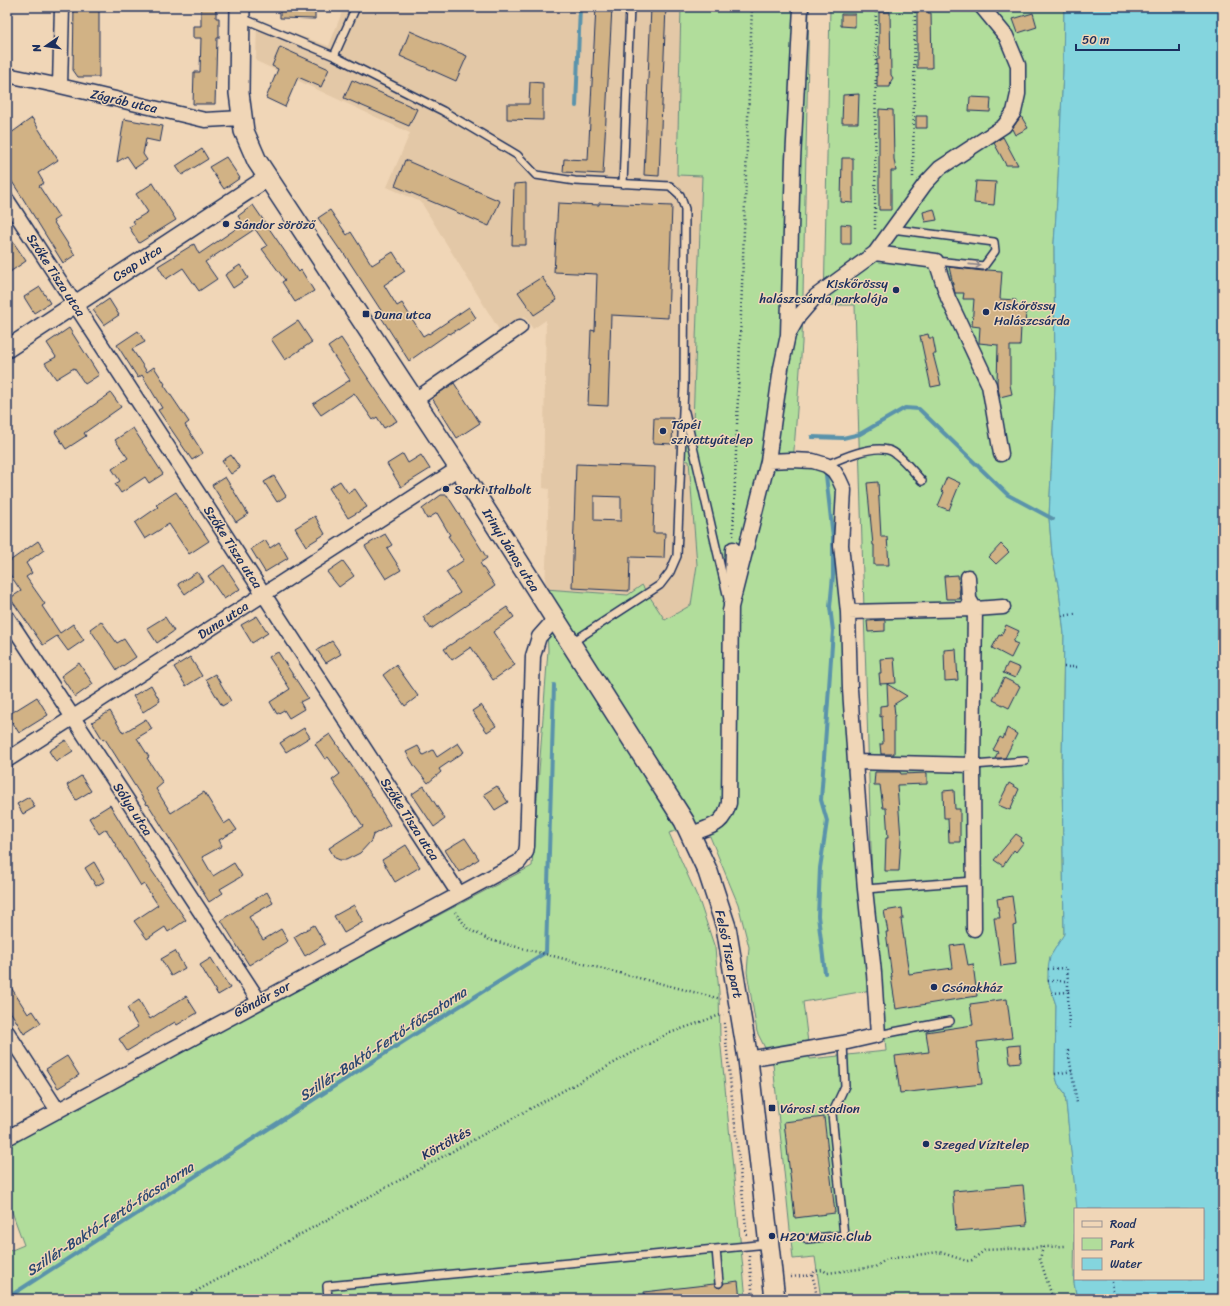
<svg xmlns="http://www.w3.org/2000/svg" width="1230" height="1306" viewBox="0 0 1230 1306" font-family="Sriracha,sans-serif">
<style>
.built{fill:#e3c8a7}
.green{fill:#b1dd9b;stroke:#66867c}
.water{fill:#84d5de;stroke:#5a93ab}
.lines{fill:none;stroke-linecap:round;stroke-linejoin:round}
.stream{stroke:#5a93ab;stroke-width:4}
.building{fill:#d1b285;stroke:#1b2f5e;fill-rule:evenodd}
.service-casing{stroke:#1b2f5e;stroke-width:10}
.minor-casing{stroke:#1b2f5e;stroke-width:17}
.tertiary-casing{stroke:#1b2f5e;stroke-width:20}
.secondary-casing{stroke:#1b2f5e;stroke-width:22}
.path{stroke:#1b2f5e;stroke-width:2.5;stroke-dasharray:1 3;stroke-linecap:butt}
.service{stroke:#f0d6b7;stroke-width:7}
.minor{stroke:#f0d6b7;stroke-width:14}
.tertiary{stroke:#f0d6b7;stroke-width:17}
.secondary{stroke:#f0d6b7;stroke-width:19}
.oneway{stroke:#86828a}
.poi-dot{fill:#1b2f5e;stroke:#f0d6b7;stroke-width:1.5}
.labels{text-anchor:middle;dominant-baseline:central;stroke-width:3;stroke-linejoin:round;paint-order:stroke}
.street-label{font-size:13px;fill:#1b2f5e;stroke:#f0d6b7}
.poi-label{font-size:13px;fill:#1b2f5e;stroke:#f0d6b7;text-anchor:start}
.water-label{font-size:14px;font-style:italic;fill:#2b4871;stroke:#f0d6b7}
</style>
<rect width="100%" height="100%" fill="#f0d6b7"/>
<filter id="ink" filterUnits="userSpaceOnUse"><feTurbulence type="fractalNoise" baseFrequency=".025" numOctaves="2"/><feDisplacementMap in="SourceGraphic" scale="8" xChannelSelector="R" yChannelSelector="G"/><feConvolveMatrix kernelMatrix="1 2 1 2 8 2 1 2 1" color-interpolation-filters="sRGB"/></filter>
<g filter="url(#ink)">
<path class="built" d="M344,7H681L677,175L702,176L693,422L677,460L689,461L697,565L691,605L665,620L628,595L545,589L549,489L543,488L546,320L533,329L525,317L501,333L421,202L387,187L410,133L256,61L257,21L329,46Z"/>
<path class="green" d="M681,7H809L802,343L793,463L824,469L834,475L838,489L871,990L803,1002L810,1059L886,1051L872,881L855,305H824L830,7H1064L1063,72L1057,200L1054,243L1055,387L1049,518L1052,554L1059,590L1064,634L1062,765L1064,935L1050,957L1048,981L1056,1005L1055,1074L1058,1084L1065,1093L1076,1196L1077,1209H1075L1074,1283L1077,1299H821L815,1257L793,1259L773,1064L757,1032L747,972L749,947L738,904L704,822L669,833L700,903L715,948L719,992L720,1037L746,1299H7V1252L24,1245L7,1198V1143L532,866L548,650L545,589L628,595L642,585L665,620L691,605L697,565L689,461L677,460L678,422H693L702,176L677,175Z"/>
<path class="water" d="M1064,7H1223V1299H1077L1074,1283L1075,1272V1279H1203V1209H1077L1065,1093L1058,1084L1055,1074L1056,1005L1048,981V969L1050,957L1064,934L1062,765L1064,634L1059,590L1052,554L1049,518L1055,387L1054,243L1057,200L1063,72Z"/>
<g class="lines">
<path class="stream" d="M576,106L580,7
M812,437L843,438L860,434L905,408L919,409L1008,495L1053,519
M825,973L818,916L820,868L827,821L821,800L833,631L830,607L833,576V537L826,475
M7,1298L412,1036L546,952L554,685"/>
</g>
<path class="building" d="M74,7H95V9H99V77H78L73,70Z
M201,7H216V18H219V38H217L215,104H193L194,72H200L201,38H193V26H201Z
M280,7H315V19L280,18Z
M596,7H612L603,174L563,172L564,159L588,160Z
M651,7H666L659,176L644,175Z
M917,7H928V13H931L932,68H917Z
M879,12H890L891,75L893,78L891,81L890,87H877V59H879Z
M1033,13L1037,27L1018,33L1013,19Z
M841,14H855V27L841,26Z
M410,31L467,56L456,81L400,56Z
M280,47L329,69L321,87L298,77L285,107L266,98L278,69L272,66Z
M352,80L417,109L409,126L344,98Z
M530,82L543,83V120L507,119V104H529Z
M859,94L858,123H842L843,95Z
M970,97L991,98L990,112L969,111Z
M879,109L893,110L894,159L896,171H891V210H879Z
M916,116H927V128H916Z
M1021,116L1028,128L1015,135L1012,129Z
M32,118L58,160L38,173L44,183L39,186L59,217L53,221L75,255L63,263L22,197L7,174V136Z
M124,119L163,126L160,142L146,139L143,154L147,160L135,168L127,156L117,162Z
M1003,137L1018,165H1006L994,143Z
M202,149L208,159L182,175L176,166Z
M226,157L240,178L224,189L209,167Z
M842,158H853V203L841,202Z
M405,160L500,201L489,226L395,186Z
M976,181L996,182L994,205L974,203Z
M153,183L176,220L139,243L129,227L135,224L133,221L148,212L136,194Z
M526,183V245H512L514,184Z
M558,203L599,205V203L672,206L668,318L611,315L608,406L588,405L591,330L595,331L597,274L554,272Z
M253,205L299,272L301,270L314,291L295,302L282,282L285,280L262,249L267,246L255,229L205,262L217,279L199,291L183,268L166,279L158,266L194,244L199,254L243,224L238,216Z
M934,209L937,220L925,222L923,212Z
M330,210L347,235L351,232L372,265L393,252L405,271L384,285L397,306L402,303L423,336L428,333L429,334L469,307L476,318L458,330V329L450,334L449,333L409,361L381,317L384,315L341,249L340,250L318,218Z
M841,224L851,225V244H841Z
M7,233L26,261L7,274Z
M240,265L248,278L233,288L225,275Z
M949,267L983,271L987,270L1002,271L1000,299L1016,300V309L1026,310L1025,327L1021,326L1020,346H1010V385L1012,394L1000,397L997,384L998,345L979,343L980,327L972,326L974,299H963L964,293H955Z
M542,277L557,300L534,315L518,292Z
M40,287L50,303L34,313L24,297Z
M109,299L119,315L104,325L93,310Z
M298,321L312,342L285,360L271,339Z
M69,328L99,375L85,384L74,368L56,379L45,363L56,357L47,343Z
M138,331L145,342L132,349L147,372L154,367L165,384L164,385L189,422L185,425L203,453L192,460L158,410L162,408L142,375L138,378L117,345Z
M928,334L929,338H933L936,354H933L941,385L931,387L920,336Z
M341,338L397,421L384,428L377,417L373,420L354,393L321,415L313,404L350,380L328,347Z
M454,383L480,423L457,438L432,398Z
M111,393L121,407L84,433L86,436L66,449L55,432Z
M654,418H673L672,444L653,443Z
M133,428L163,474L149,483L145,477L121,493L115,484L120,481L112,469L128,458L115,440Z
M403,454L408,463L421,455L430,469L401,487L387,464Z
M231,455L240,468L231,474L222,461Z
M576,464L655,467L653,533H665L664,558L630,557L629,591L572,588ZM594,496L621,497V521L594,520Z
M274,476L286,496L277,502L264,482Z
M225,477L248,514L236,522L212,485Z
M947,477L960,483L949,510L938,506L944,492L941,491Z
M340,481L348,493L355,489L367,507L348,518L329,488Z
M878,482L881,537H887L889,565H874V545H873L867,483Z
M176,492L209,541L189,554L169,524L145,539L135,523L158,507L156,505Z
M441,495H447L487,558L480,563L495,586L431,629L423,617L460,593L446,572L464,560L448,536L450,535L437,513L427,519L422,509Z
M315,516L325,534L306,546L295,528Z
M385,534L392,545L387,548L401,570L386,579L365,546Z
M265,540L270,548L279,542L288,558L265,572L251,549Z
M38,541L44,550L26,563L32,573L26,577L45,604L42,606L60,633L73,624L84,640L68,651L57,636L43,645L10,598L21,591L7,570V563Z
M1001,544L1009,552L996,564L989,557Z
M343,561L354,576L339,587L327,572Z
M224,565L240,589L224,599L208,576Z
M197,572L203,581L185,594L178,584Z
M958,575L960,599H946L944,576Z
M507,607L514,617L493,632L515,665L493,680L471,647L452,660L444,649Z
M257,616L268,633L252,643L241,625Z
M165,617L174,631L157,643L147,628Z
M885,620V631L868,632L867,621Z
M101,621L117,643L124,639L136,657L117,670L90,629Z
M1006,625L1019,631L1013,642L1018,644L1011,658L992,648L999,635L1001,636Z
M332,641L341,654L326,663L317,650Z
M956,649L958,680L945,681L944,650Z
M278,652L308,698L300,702L304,709L289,718L284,710L277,714L270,702L290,689L269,657Z
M190,657L202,676L186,686L174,667Z
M894,658L896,683L880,684L879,673H881L880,659Z
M79,663L93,684L75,697L61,676Z
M1008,663L1020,668L1015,678L1003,673Z
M396,665L418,696L405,706L383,675Z
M215,674L231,701L222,706L206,679Z
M1004,678L1020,686L1009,708L993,700Z
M887,684L907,696L893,705H894L895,716H894V754H881L880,744H883L882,716L880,717V706L888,705Z
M151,685L160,701L143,712L133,696Z
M37,697L48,715L19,733L8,715Z
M481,705L496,726L487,732L472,711Z
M110,711L123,733L146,719L152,729L137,738L149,757L147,758L163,783L156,789L171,813L204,792L224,824L230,820L237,830L219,840L222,846L202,857L213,876L234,863L242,876L220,889L223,893L209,902L148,804L147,805L105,739L103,740L92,722Z
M304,728L310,737L286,752L280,743Z
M1007,728L1017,734L1005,758H995L998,752L993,750L1000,737L1003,739Z
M330,734L373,797L390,825L373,835L371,841L360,853L346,860H340L335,858L329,848L363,826L332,780L340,774L328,757L325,759L315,744Z
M66,740L73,751L56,762L49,751Z
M458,743L464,752L439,769L441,772L428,783L415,767L406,752L418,746L423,755L433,750L437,757Z
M875,772H900L901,774L927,773V784L897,785L901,838L899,871H885L886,838H888L886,808H883L880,785H874Z
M81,776L91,791L76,800L67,785Z
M1009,783L1019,789L1010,810L998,805Z
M424,786L445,819L434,827L412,794Z
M497,786L508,802L495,810L484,794Z
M954,790L955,809H960V842H949L948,818H944L943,791Z
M29,797L35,807L23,814L17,804Z
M110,805L130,838L131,837L152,871L186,920L168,932L165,927L147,939L134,921L158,905L144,884L141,886L106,829L99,834L89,818Z
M1016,834L1022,838L1020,841L1023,843L1016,852L1014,850L1003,866L994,860Z
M465,838L479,859L459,872L445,850Z
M406,845L420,867L395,882L382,860Z
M94,862L105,881L96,886L85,868Z
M267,892L273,903L249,917L263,940L281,929L288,941L249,965L221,920Z
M1012,896L1016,925L1013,926L1016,964L1001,966L994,918H1000L997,899Z
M354,905L363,922L344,933L334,916Z
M902,908L903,919H901L909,974L953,968L950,946L964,944L968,965L973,964L977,996L896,1009L891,977H892L886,932H888L884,911Z
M314,925L325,944L305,956L294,937Z
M175,951L185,968L171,976L161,959Z
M211,958L230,988L218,995L200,965Z
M7,981L28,1014L33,1011L41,1023L24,1034L7,1006Z
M186,996L197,1013L177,1025L175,1022L127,1051L119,1039L138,1027L127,1008L139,1000L150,1019Z
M1007,999L1012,1038L977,1042L982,1084L900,1093L895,1056L929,1052L926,1032L973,1025L970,1004Z
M1020,1045L1021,1062L1010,1063L1008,1046Z
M67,1056L79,1075L58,1088L46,1069Z
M824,1117L835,1213L795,1218L784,1122Z
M1023,1185L1027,1225L956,1231L953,1191Z
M738,1281L740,1299H645L644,1292L714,1284L717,1287L720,1288L723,1285L724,1283Z"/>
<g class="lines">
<defs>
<path id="service" d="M242,18L334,56L443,111L517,155L536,175L575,181L670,186L680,195L685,209L684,386L677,556L670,572L660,585L571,643
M334,56L356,7
M623,184L630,7
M892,229L994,242L995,251L984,266L936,261
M685,412L729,603
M826,465C842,458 871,445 888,450C899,452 914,473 922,481
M973,765L1025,761
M865,889L974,881
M878,1035L950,1021
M807,1239L844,1235L832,1114L845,1086L843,1043
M716,1249L719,1283
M328,1299L327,1286L768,1244"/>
<path id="minor" d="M7,75L60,86L205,120L242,118
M60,86L62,7
M7,200L459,894
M875,253L936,261L948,298L989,385L1001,454
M789,333L798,317L816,296L875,253L925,184L940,168L1004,126L1014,112L1018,94V65L1006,36L982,7
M415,400L520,327
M968,577L969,599L975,609L973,765L974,929
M732,580L733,549
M730,611L768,461L781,368L788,335L793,160L801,7
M848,612L975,609L1003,607
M7,617L259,1001
M7,760L459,468
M855,762L973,765
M691,834C712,826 723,826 729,803L731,603
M7,1032L58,1111
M748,1059L843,1043L878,1035L874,973L865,889L855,762L850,689L848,612L841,545L844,490L839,479L834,471L826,465L813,461L792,460L768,461
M7,1138L519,862L526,852L527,846L533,656L539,637L555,619"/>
<path id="tertiary" d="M7,349L267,178"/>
<path id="secondary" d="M240,7L239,93L244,131L257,161L459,468L684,821L708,872L726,927L748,1059L775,1299"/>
</defs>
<use href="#service" class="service-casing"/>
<use href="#minor" class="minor-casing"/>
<use href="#tertiary" class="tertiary-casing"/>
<use href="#secondary" class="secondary-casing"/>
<path class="path" d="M913,177L915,7
M875,229L876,7
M733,536L752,7
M1062,616L1075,614
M1064,667H1078
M455,912L468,929L490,940L721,999
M1048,969L1067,968L1068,981
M1048,981H1068V992
M1052,993L1068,992L1069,1032
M724,1023L747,1237
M1068,1050L1077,1103
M1055,1074L1072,1071
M1043,1247L1040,1259L1053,1299
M749,1256L753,1299
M812,1275L815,1285L817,1299
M791,1277L812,1275L815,1271L823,1270L827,1273L875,1267L887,1259L939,1252L967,1261L972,1260L985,1250L1066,1246
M1112,1282L1114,1299
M182,1299L667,1034L723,1014"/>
<use href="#service" class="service"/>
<use href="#minor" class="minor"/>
<use href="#tertiary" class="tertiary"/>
<use href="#secondary" class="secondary"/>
</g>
<defs><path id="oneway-shaft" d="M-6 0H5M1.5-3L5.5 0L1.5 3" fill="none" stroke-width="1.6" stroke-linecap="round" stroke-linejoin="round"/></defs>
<use class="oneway" href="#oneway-shaft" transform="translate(975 265) rotate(6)"/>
</g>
<g class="poi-dot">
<circle cx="226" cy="224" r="4"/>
<circle cx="896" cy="290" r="4"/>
<circle cx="986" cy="312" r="4"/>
<rect x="362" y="310" width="8" height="8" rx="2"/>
<circle cx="663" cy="431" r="4"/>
<circle cx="446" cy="489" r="4"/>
<circle cx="934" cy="987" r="4"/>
<rect x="768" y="1104" width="8" height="8" rx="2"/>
<circle cx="926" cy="1144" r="4"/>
<circle cx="772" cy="1236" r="4"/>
</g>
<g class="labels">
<g class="street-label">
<text transform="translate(124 101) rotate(13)">Zágráb utca</text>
<text transform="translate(137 263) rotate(-33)">Csap utca</text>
<text transform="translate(56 275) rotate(57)">Szőke Tisza utca</text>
<text transform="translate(233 547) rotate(57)">Szőke Tisza utca</text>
<text transform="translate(511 550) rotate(58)">Irinyi János utca</text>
<text transform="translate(223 620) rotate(-33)">Duna utca</text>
<text transform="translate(133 809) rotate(57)">Sólya utca</text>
<text transform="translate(410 819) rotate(57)">Szőke Tisza utca</text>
<text transform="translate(729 954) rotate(78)">Felső Tisza part</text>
<text transform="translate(262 999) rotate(-28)">Göndör sor</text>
<text transform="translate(446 1143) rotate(-29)">Körtöltés</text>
</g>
<g class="poi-label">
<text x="234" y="224">Sándor söröző</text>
<text x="888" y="283" text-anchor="end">Kiskőrössy<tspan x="888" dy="15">halászcsárda parkolója</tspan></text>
<text x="994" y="305">Kiskőrössy<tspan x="994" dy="15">Halászcsárda</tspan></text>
<text x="374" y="314">Duna utca</text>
<text x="671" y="424">Tápéi<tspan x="671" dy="15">szivattyútelep</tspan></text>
<text x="454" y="489">Sarki Italbolt</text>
<text x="942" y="987">Csónakház</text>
<text x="780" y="1108">Városi stadion</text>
<text x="934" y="1144">Szeged Vízitelep</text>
<text x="780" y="1236">H2O Music Club</text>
</g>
<g class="water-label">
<text transform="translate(383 1044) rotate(-33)">Szillér-Baktó-Fertő-főcsatorna</text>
<text transform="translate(110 1219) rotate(-33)">Szillér-Baktó-Fertő-főcsatorna</text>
</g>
</g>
<rect width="1230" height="1306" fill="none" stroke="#f0d6b7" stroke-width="24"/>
<rect x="12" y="12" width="1206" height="1282" fill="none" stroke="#1b2f5e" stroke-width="1.5" filter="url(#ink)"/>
<rect x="1074" y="1208" width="130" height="72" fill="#f0d6b7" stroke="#9b9393"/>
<rect x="1082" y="1221" width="20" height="6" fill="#f0d6b7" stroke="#9b9393"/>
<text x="1110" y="1228" font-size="12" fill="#1b2f5e">Road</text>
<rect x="1082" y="1238" width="20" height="12" fill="#b1dd9b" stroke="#9b9393"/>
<text x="1110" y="1248" font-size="12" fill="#1b2f5e">Park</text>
<rect x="1082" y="1258" width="20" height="12" fill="#84d5de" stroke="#9b9393"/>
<text x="1110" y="1268" font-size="12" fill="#1b2f5e">Water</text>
<g transform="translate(46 46) rotate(257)" stroke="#f0d6b7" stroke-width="3" paint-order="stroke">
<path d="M0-3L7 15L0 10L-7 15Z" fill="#1b2f5e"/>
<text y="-6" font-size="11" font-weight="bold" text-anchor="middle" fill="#1b2f5e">N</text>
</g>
<path d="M1076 44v6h103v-6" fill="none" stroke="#1b2f5e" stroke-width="2"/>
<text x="1082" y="44" font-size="12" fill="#1b2f5e" stroke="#f0d6b7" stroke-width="3" paint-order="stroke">50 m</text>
</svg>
